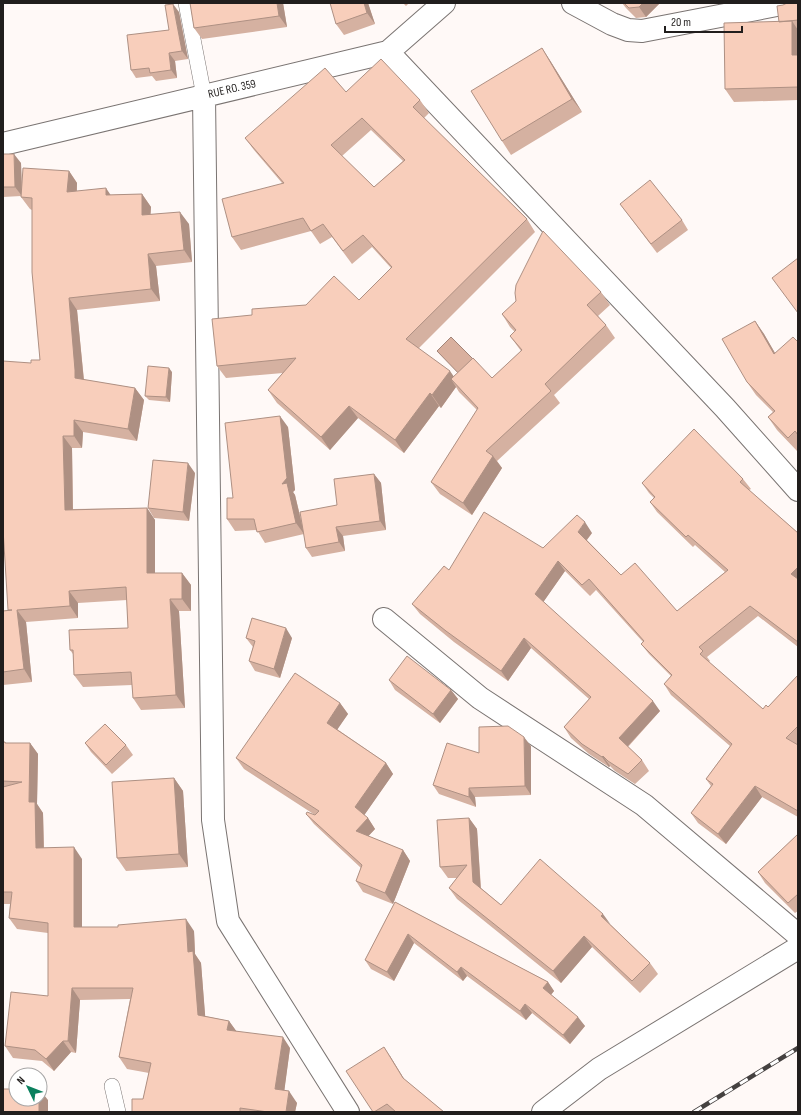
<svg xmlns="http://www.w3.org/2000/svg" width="801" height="1115" viewBox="0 0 801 1115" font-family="'Sofia Sans Condensed',sans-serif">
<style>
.water{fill:#d9b09e;stroke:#a28477}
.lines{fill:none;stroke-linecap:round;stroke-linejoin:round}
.service-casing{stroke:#7a7472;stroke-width:16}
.minor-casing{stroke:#7a7472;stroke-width:24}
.tertiary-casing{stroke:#7a7472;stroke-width:24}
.service{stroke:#fff;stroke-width:15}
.minor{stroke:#fff;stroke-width:22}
.tertiary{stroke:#fff;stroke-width:22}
.rail-casing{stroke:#454140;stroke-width:4.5}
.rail{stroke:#fff;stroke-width:3;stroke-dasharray:9;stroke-linecap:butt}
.wall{fill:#d5b1a1;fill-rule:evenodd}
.shaded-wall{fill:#ae9083}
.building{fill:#f8cebb;stroke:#ae9083;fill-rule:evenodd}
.labels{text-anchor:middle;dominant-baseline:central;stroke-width:4;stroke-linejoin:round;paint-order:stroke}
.street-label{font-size:12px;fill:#211e1d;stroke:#fff}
</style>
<rect width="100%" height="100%" fill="#fff9f7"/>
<path class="water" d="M451,337L479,365L464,379L437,351Z"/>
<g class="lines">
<defs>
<path id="service" d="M186,3L204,96
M112,1086L118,1112"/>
<path id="minor" d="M573,3L612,24L628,30L642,31L787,3
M388,52L725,408L798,490
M204,96L213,820L228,921L348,1112
M3,144L388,52L444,3
M384,619L480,698L644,805L798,935"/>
<path id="tertiary" d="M543,1112L599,1069L798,948"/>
</defs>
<use href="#service" class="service-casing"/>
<use href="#minor" class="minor-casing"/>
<use href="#tertiary" class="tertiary-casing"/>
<use href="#service" class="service"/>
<use href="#minor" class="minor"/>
<use href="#tertiary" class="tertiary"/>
<defs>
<path id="rail" d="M694,1112L798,1048"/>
</defs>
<use href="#rail" class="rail-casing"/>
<use href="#rail" class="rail"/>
</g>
<path class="wall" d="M190,3H283L287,27L202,39L194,28Z
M368,3L375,24L344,35L336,24Z
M403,3H409L406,6Z
M622,3H660L646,17L636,18L626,8Z
M798,3V100L734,102L725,89L779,22L783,5Z
M179,12L188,59L175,61L177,78L156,81L152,76L136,78L131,70L169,30Z
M542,48L551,62L582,112L511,155L502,141Z
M346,92L420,100L429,113L424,118L527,219L535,232L418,349L453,377L492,378L521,351L510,336L515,332L510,327L502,314L601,292L610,305L598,316L606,325L615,338L554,395L560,403L497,461L502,468L472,515L440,494L431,482L477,410L459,392L456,387L441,408L439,406L404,453L358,418L330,450L277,403L268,390L283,373L226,378L217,366L252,315L306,305L359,300L391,268L372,247L352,264L332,237L320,244L311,231L241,250L232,237L282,183L254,150L245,138ZM371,130L403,161L374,187L342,156Z
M3,154L21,163L22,190L69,171L77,183V191L110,195L142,194L151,207L150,214L189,224L192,262L156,266L160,301L77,310L84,380L135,388L144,400L137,441L83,432L82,448H72L73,509L147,508L155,520V573H182L191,585V611H179L185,708L141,710L133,698L132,685L83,687L74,675L73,654L70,650L128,628L127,600L78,603V618L26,622L32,682L3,685V611L8,610L31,363L40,360L32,210L30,209L21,197V196L3,197Z
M620,204L682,220L688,230L657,253Z
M755,321L764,334L775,353L798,342V450L797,451L777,430L768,417L773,412L756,395L747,382Z
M172,372L170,402L149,400L145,396Z
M288,427L295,490L293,492L295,495L302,523L337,505L374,474L381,483L386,530L343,536L345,551L312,557L306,548L304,534L265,543L257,530L235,531L227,519L233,498Z
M195,473L189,521L154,518L148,508Z
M743,479L751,489L749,490L798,533V647L758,616L707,657L710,661L709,662L763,709L768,707L798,675V743L797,744L798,745V817L762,797L726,844L698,823L691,813L711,786L706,779L730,746L671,695L664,684L671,676L649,654L641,644L643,642L596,590L590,596L565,571L543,602L660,711L628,747L642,760L649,771L635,784L615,771L610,766L609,767L589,754L571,738L564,727L589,699L531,648L508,681L454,642L420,614L412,604L449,570L543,548L592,533L587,540L621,575L677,611L725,572L695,545L693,547L657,512L650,502L654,498L649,493L642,483Z
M246,638H292L280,678L255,671L249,661L253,647Z
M389,680L451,690L458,699L440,723L395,690Z
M340,703L348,714L337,729L386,763L393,774L364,815L368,818L375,829L368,836L403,850L410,861L393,904L363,892L356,881L361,868L314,824L306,814L315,815L244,769L236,758Z
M3,742H5L6,743H30L38,754L37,804L43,813L44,848L82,859V927L194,931L195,954L201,963L205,1016L229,1021L236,1031L290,1048L284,1091L297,1103L295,1112H132L143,1099L149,1073L127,1069L119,1057L130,999L80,1000L76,1053L71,1052L54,1071L42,1061L13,1058L5,1046L48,996V933L17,929L9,918L10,904H3Z
M85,743L126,745L133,755L112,774L91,752Z
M531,746V795L475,797L476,807L439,794L433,785L479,753Z
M174,778L183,791L188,867L126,871L117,858Z
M469,818L477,829L481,888L501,905L611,925L650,963L658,974L640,993L592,947L561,983L457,899L449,888L457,878H448L440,867Z
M798,834V911L795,913L765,883L758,872Z
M395,902L548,982L554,991L551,995L585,1026L570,1044L532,1013L526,1020L467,976L463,981L414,943L394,981L371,969L365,960Z
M390,1056L404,1079L444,1112H373Z"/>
<path class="shaded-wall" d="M277,3H283L287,27L279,16Z
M364,3H368L375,24L367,13Z
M643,3H660L646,17L639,7Z
M173,4L179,12L188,59L182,51Z
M792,21L798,30V63L792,55Z
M542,48L551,62L582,112L572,99Z
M169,53L175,61L177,78L171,70Z
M14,154L21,163L22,196L15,187Z
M69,171L77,183L76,205L67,192Z
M106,188L114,200L106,195Z
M142,194L151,207L150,227L142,215Z
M180,212L189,224L192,262L184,250Z
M148,254L156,266L160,301L151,289Z
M69,298L77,310L84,382L75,378Z
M755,321L764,334L783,367L774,354Z
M169,368L172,372L170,402L166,397Z
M450,371L459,384L451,379L456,387L441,408L432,395Z
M135,388L144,400L137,441L128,429Z
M430,393L439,406L404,453L395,440Z
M349,406L358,418L330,450L321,437Z
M280,416L288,427L295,490L293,492L295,495L304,534L296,523L282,484Z
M74,420L83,432L82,448L74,436Z
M63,436L72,448L73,522L65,510Z
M493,456L502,468L472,515L463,503Z
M188,463L195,473L189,521L183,512Z
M374,474L381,483L386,530L380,521Z
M147,508L155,520V585L147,573Z
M585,522L592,533L585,542L578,532Z
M336,527L343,536L345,551L339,542Z
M558,561L565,571L542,604L535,594Z
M798,567V583L791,574Z
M182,573L191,585V611L182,599Z
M69,591L78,603V618L70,606Z
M170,599L179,611L185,708L176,695Z
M17,610L26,622L32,682L24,669Z
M286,628L292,638L280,678L274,669Z
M524,638L531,648L508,681L501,671Z
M451,690L458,699L440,723L433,714Z
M653,701L660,711L626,748L619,738Z
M340,703L348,714L335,733L327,723Z
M524,737L531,746V795L525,786Z
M30,743L38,754L37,804L43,813L44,859L36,848L29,802Z
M603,756L610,766L609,767L602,757Z
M386,763L393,774L363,817L355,807Z
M174,778L183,791L188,867L179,854Z
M755,786L762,797L726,844L718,834Z
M469,788L475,797L476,807L469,797Z
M368,818L375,829L363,842L356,831Z
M469,818L477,829L481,894L473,882Z
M74,847L82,859V939L74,927Z
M403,850L410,861L393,904L385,893Z
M603,914L611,925L601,916Z
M186,919L194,931L195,954L201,963L206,1026L198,1015L188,952Z
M408,934L414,943L394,981L387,972Z
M584,936L592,947L561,983L553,971Z
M461,967L467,976L463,981L457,972Z
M548,982L554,991L549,997L543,988Z
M72,988L80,1000L76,1053L68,1041Z
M525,1004L532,1013L526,1020L520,1011Z
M578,1017L585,1026L570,1044L563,1035Z
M229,1021L237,1032L227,1030Z
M283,1037L290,1048L283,1101L275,1089Z
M63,1041L71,1052L54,1071L46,1059Z
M384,1047L390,1056L409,1087L403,1078Z
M40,1090L48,1100V1112H39V1099H40Z
M289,1091L297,1103L295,1112H286Z"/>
<path class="building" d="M190,3H277L279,16L194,28Z
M330,3H364L367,13L336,24Z
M624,3H643L639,7L629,8Z
M787,3H798V20L779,22L777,6L783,5Z
M173,4L182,51L169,53L171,70L150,73L149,68L131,70L127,35L169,30L165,5Z
M792,21V55H798V87L725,89L724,23Z
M542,48L572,99L502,141L471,91Z
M381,59L420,100L413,107L527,219L406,339L450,371L432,395L430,393L395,440L349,406L321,437L268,390L296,358L217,366L212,319L252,315V309L306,305L334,276L359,300L392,267L363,235L343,251L323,224L311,231L303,218L232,237L222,199L284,183L245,138L325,68L346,92ZM362,118L405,160L374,187L331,145Z
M3,154H14L15,187H3Z
M23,168L69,171L67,192L106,188V195L142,194V215L180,212L184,250L148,254L151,289L69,298L75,370V378L135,388L128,429L74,420V436H63L65,510L147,508V573H182V599H170L176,695L133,698L131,672L74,675L73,650H70L69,630L128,628L126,587L69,591L70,606L17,610L24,669L3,672V611L12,610H8L3,529V361L31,363V360H40L32,272V198L21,197Z
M650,180L682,220L651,244L620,204Z
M543,231L601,292L587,305L606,325L545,384L551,391L486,451L493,456L463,503L431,482L478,408L451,379L473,358L492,378L522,350L510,336L516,330L502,314L516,301L515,293L516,285Z
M798,258V313L772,278Z
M755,321L774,354L793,337L798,342V435L795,431L788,438L768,417L775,411L747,382L722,339Z
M148,366L169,368L166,397L145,396Z
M280,416L287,478L282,484L287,483L296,523L257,532L254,519H227V498H233L225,423Z
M694,429L743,479L740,482L798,533V567L791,574L798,579V642L750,606L699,647L703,651L700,654L763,709L766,705L768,707L798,675V726L786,738L798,745V811L755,786L718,834L691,813L713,784L706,779L732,744L664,684L672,675L641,644L644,641L589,579L582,585L558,561L535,594L653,701L619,738L642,760L628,774L608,761L603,756L602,757L582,744L564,727L591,697L524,638L501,671L446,631L412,604L444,566L449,570L484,512L543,548L577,515L585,522L578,532L621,575L635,563L677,611L728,570L688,535L686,537L650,502L655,497L642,483Z
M153,460L188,463L183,512L148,508Z
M374,474L380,521L336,527L339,542L306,548L300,512L337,505L334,479Z
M252,618L286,628L274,669L249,661L255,641L246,638Z
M407,656L451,690L433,714L389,680Z
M295,673L340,703L327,723L386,763L355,807L368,818L356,831L403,850L385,893L356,881L362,865L306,814L307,812L315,815L319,811L236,758Z
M105,724L126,745L106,765L85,743Z
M508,726L524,737L525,786L469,788V797L433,785L447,743L479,753V727Z
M3,742H5V743H30L29,802H35L36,848L74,847V927H118V925L186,919L188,952L193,951L198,1015L229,1021L227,1030L283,1037L275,1089L289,1091L286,1112H268L240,1108V1112H132V1099H143L151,1063L119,1057L133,988H72L68,1041H63L46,1059L35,1050L5,1046L11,992L48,996V923L9,918L12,892H3V787L22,782L3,781Z
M174,778L179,854L117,858L112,782Z
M469,818L473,882L501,905L540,859L603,914L601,916L650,963L632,981L584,936L553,971L449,888L467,865L440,867L437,820Z
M798,834V894L788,903L758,872Z
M395,902L548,982L543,988L578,1017L563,1035L525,1004L520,1011L461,967L457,972L408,934L387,972L365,960Z
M384,1047L403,1078L444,1112H396L387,1104L374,1112H373L346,1071Z
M3,1089H16V1099H39V1112H3Z"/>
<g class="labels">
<g class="street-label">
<text transform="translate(232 89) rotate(-13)">RUE RO. 359</text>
</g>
</g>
<rect width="801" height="1115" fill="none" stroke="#211e1d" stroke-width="8"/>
<g transform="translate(28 1087) rotate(313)"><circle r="19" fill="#ffffff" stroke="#a6a5a5"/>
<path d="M0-3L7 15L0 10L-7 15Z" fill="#0b805e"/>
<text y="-6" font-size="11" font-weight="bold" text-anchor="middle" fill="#211e1d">N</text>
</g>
<path d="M665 26v6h77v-6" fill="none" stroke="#211e1d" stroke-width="2"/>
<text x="671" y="26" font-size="12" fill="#211e1d" stroke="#ffffff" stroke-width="3" paint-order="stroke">20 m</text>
</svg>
